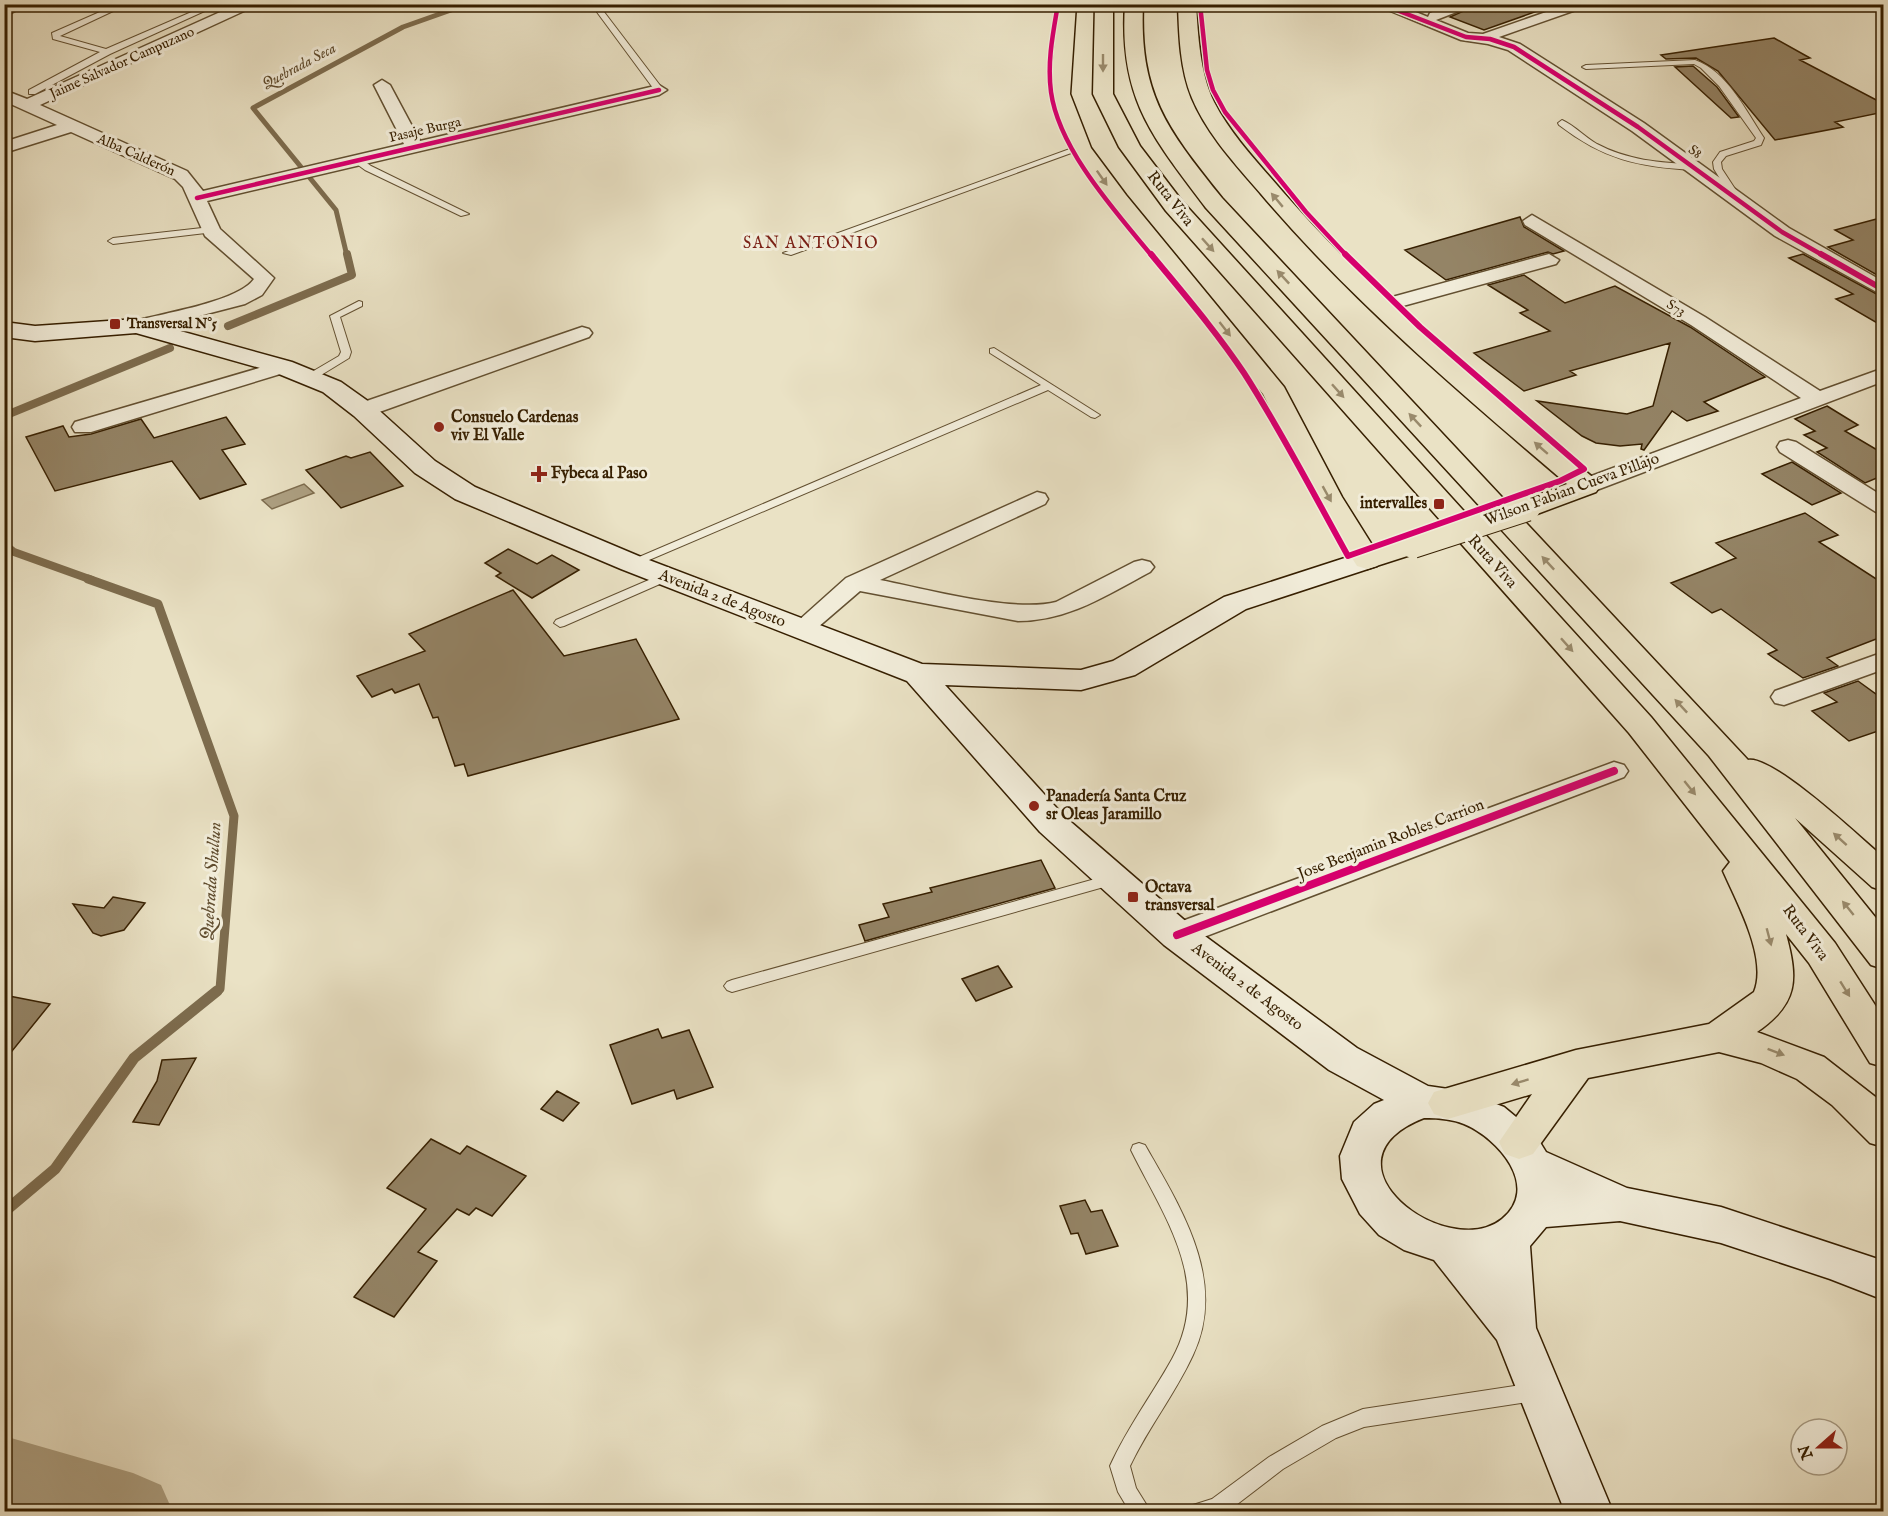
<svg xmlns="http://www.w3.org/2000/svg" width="1888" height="1516" viewBox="0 0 1888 1516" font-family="'IM FELL English',serif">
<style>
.water{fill:#ada082;stroke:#7d6c4e;stroke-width:1.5}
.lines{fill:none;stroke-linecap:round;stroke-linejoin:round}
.stream-far3{stroke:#7d6c4e;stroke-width:5}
.stream-far2{stroke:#7d6c4e;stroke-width:8}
.stream-far1{stroke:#7d6c4e;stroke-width:9}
.stream{stroke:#7d6c4e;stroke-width:11}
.river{fill:#ada082;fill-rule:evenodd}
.building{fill:#948466;stroke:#361f00;stroke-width:1.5}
.lane-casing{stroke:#635031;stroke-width:2}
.street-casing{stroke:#635031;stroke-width:3}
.secondary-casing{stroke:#361f00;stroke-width:3}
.primary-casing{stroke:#361f00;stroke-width:3}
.highway-casing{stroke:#361f00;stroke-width:3}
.lane{fill:#f1ecd9;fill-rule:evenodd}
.street{fill:#f1ecd9;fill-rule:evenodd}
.secondary{fill:#f1ecd9;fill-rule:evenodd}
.primary{fill:#eae2c5;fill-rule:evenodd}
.highway{fill:#eae2c5;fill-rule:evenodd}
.primary-bridge-casing{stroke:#361f00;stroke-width:28;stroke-linecap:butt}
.primary-bridge{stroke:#eae2c5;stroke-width:26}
.cycleway-far2-casing{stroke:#f1ecd9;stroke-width:7}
.cycleway-far1-casing{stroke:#f1ecd9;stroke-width:9}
.cycleway-casing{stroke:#f1ecd9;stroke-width:11}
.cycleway-far2{stroke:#d6006c;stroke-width:4.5}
.cycleway-far1{stroke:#d6006c;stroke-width:6}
.cycleway{stroke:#d6006c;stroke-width:8}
.oneway{fill:#998a6c}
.poi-dot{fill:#8f2418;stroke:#f1ecd9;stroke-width:2}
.labels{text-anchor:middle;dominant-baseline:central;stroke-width:6;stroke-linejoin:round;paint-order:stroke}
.far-street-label{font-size:14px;fill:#361f00;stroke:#f1ecd9}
.far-poi-label{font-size:14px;font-weight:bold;fill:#361f00;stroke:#f1ecd9;text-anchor:start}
.far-water-label{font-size:15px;font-style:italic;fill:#604c2e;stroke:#f1ecd9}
.street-label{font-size:16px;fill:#361f00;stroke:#f1ecd9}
.far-quarter-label{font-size:16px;letter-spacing:1.5px;fill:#7a1f14;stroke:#f1ecd9}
.poi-label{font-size:16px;font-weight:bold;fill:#361f00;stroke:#f1ecd9;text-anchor:start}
.water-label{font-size:18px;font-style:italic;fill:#604c2e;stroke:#f1ecd9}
</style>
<rect width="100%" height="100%" fill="#eae2c5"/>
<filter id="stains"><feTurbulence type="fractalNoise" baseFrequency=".00333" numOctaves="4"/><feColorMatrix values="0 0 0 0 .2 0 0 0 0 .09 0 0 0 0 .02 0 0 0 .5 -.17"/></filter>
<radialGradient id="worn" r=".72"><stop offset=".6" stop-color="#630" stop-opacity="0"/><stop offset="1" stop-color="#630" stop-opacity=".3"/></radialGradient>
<path class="water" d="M304,484L314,493L272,509L262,500Z"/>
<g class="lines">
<path class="stream-far3" d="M4,16L25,4
M347,256L336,210L253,108L403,27L468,4"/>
<path class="stream-far2" d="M228,326L352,275L347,254
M4,416L170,348
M4,544L14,552L92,580"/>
<path class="stream-far1" d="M88,579L158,604L234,816L220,989L215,993"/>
<path class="stream" d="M4,1212L55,1169L134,1058L217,991"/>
<path class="river" d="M4,1436L133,1473L161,1485L173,1512L4,1511Z"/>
</g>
<path class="building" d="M1479,4H1546V8L1484,30L1450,17Z
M1774,38L1810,58L1800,60L1884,104V112L1835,122L1843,127L1775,140L1718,71L1696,58L1666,59L1661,55Z
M1693,66L1717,87L1739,117L1731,118L1675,67Z
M1520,217L1524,227L1564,251L1553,254L1548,252L1446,280L1405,250Z
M1884,217V279L1828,247L1853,240L1835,230Z
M1803,254L1884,298V327L1836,299L1853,294L1789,258Z
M1524,275L1565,303L1615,286L1690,327L1765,377L1704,402L1718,411L1687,421L1672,411L1644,450L1641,449L1642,444L1620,446L1596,443L1582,436L1537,401L1627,414L1653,406L1670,343L1570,371L1576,375L1524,391L1474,353L1550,331L1520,313L1528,310L1488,285Z
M1827,406L1858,425L1845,431L1884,454V475L1865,483L1817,452L1827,448L1804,435L1815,431L1795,419Z
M226,417L245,444L222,450L246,484L200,499L172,461L55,491L26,437L63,426L69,437L91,434L141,419L154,438Z
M370,452L403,486L341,508L306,470L346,456L351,458Z
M1792,462L1841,493L1812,505L1762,474Z
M1805,513L1838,535L1819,542L1884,584V636L1827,658L1838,666L1803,678L1768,654L1777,650L1721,609L1712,613L1671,583L1736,558L1716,543Z
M508,549L537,564L552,555L579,570L532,598L496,576L501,573L485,563Z
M513,590L564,656L636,639L679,719L468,776L464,764L455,766L438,717L433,718L419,684L395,693L392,689L372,697L357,676L425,651L409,634Z
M1858,681L1884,700V729L1849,741L1812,711L1837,702L1824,693Z
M1041,860L1055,888L865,941L859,925L889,917L883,904L932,892L930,888Z
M113,897L145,903L124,930L101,936L93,933L73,904L104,908Z
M998,966L1012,987L976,1001L962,979Z
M4,995L50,1004L4,1061Z
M658,1029L662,1038L689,1030L713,1087L677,1099L674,1090L632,1104L610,1045Z
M196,1058L159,1125L133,1122L157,1081L162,1060Z
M557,1091L579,1103L563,1121L541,1109Z
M431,1139L460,1154L467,1146L526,1176L492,1216L476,1208L469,1215L457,1209L418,1252L437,1261L394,1317L354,1297L426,1209L387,1188Z
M1085,1200L1091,1212L1102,1210L1118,1246L1086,1254L1078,1233L1071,1234L1060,1206Z"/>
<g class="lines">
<defs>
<path id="lane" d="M118,4H128L60,36L106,49L210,4H220L110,54L35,94H29V90L100,52L53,39L52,33Z
M591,4H598L662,88V92H656Z
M1695,60C1727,71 1746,111 1764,138L1761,145L1726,156L1721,162L1722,169L1741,198L1739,200H1733L1714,169L1713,162L1720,152L1754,141L1756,138L1719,86L1701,68L1694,64L1586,69L1582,67L1586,65Z
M1562,120C1575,126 1585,137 1597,144C1627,160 1660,163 1693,164L1697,167L1693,170C1638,167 1603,159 1559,125L1558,123Z
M1078,146L1085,148L791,255L783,253Z
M354,158H360L371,166L469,214L461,216L365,170L354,162Z
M211,227L216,230L214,232L113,244L108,241L113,238Z
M359,301L362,302V306L340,317L351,352L349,358L313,380H305V376L339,356L341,352L330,316Z
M994,348L1100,415L1095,418L1091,417L1048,390L635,566L631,567L625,563L1041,385L990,353V349Z
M665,573L669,574L671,577L669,580L564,626L560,627L554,623L556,620Z
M1113,874L1118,875L1120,879L1118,883L732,992L727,990L724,986L727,982L732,980Z
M1139,1143L1145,1145C1181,1208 1228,1281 1193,1355C1175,1394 1148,1428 1130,1466L1136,1488L1151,1512H1130L1118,1492L1110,1466C1127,1428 1152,1395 1172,1359C1214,1283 1164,1217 1131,1150L1133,1145Z
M1534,1383L1541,1386L1543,1392L1541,1398L1534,1401L1364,1427L1336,1438L1283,1469L1227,1512H1190L1193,1505L1212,1499L1269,1457L1322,1426L1363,1409Z"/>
<path id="street" d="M238,4H259L40,105L187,171L203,191L404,144L374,85L382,80L390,85L420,141L659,85L667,90L659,95L207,201L220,229L274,278L262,295L245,304L137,332L130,330L127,326L130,322C160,314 238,302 254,279L205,236L183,187L175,179L71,132L4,153V142L57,125L4,101V90L27,99Z
M1374,4H1396L1428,17L1430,13L1454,4H1477L1436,20L1468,33L1483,34L1569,4H1593L1499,37L1520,44L1644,123L1789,228L1884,282V296L1775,236L1632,131L1508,50L1488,44L1461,40Z
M1532,215L1705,317L1820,391L1884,368V381L1594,491H1578L1575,486L1578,481L1801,398L1691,325L1525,225L1523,221Z
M1549,254L1559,260L1556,264L1381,312L1374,310L1371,306L1374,302Z
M582,327L589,329L592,333L589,337L371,415H355L352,410L355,405Z
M283,361L290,363L293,367L290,371L91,432H75L72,427L75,422Z
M1788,440L1796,442L1884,497V514L1876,512L1780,452L1777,447L1780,442Z
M1037,492L1045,494L1048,499L1045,504L880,580C926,589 1014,613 1056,602L1134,562L1142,560L1150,562L1154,567L1150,572C1107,595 1068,621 1018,621L860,591L810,634L801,637L792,634L789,629L846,578Z
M1884,652V669L1784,705L1775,703L1771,697L1775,691Z
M1614,762L1624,765L1628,771L1624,777L1188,943L1177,946L1166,943L1162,935L1166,927Z"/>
<path id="secondary" d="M137,319L292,362L341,382L372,404L435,461L475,487L641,557L922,664L1081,670L1113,661L1224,597L1357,554L1367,551L1377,554L1382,560L1377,566L1246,609L1135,675L1092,687L1081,690L945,685L1064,816L1190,925L1357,1048L1428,1086L1462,1091L1504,1107L1533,1131L1546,1152L1627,1188L1721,1207L1884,1261V1300L1830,1279L1721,1243L1620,1221L1546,1227L1530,1246L1536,1328L1613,1512H1565L1497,1340L1434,1260L1404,1250L1379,1235L1360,1214L1342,1179L1340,1156L1354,1122L1374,1104L1384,1100L1329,1070L1164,945L1040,832L907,681L621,569L455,499L415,473L354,416L323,392L274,372L136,333L35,341L4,337V322L35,326ZM1424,1118C1437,1118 1452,1119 1464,1124C1498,1138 1541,1187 1502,1219C1447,1263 1312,1162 1424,1118Z"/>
<path id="primary" d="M1058,4H1076L1070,94L1091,148L1126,195L1284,387L1342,497L1374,548L1413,536L1423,539L1427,545L1423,551L1367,569L1357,566L1314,497L1263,394L1110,205L1070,148L1050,94Z
M1178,4H1196C1198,36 1200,73 1214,102C1231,135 1259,164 1283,192C1376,299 1487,389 1596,480L1600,486L1596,492L1537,514L1527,516L1517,514L1513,508L1517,502L1567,484C1459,392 1352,301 1261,194C1236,165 1207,134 1192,98C1180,69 1179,35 1178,4Z"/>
<path id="highway" d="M1095,4H1113V94L1140,146L1182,201L1651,717L1835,943L1884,1019V1067L1870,1063L1809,963L1786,934C1798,979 1799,1003 1757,1032L1824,1057L1878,1099L1884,1104V1147L1870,1143L1832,1105L1797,1079L1761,1063L1719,1052L1588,1078L1533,1154L1519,1159L1505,1154L1499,1142L1532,1094L1448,1119L1434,1114L1428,1103L1434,1092L1576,1050L1709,1024L1754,992C1768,958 1737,903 1723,871L1730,862L1629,733L1166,211L1119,147L1093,94Z
M1125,4H1143C1139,96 1168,130 1222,198L1748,760C1773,755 1862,839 1884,858V891L1872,887L1795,818L1884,928V969L1871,965L1709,756L1206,208C1152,136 1119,99 1125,4Z"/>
</defs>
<use href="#lane" class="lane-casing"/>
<use href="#street" class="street-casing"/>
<use href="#secondary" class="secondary-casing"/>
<use href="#primary" class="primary-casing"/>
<use href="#highway" class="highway-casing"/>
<use href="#lane" class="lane"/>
<use href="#street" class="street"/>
<use href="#secondary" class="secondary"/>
<use href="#primary" class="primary"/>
<use href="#highway" class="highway"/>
<defs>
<path id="primary-bridge" d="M1413,545L1527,508"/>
</defs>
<use href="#primary-bridge" class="primary-bridge-casing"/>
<use href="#primary-bridge" class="primary-bridge"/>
<defs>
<path id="cycleway-far2" d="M1058,4C1053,33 1047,62 1051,92C1059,150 1116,212 1152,256
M1200,4L1207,70L1213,90L1225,112L1306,212L1347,256
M1381,4L1466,37L1490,39L1514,47L1638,127L1782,232L1824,256
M197,198L659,90"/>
<path id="cycleway-far1" d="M1151,254C1183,293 1216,331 1244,373C1282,432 1314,495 1348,556L1560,481L1584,469L1420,327L1345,254
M1821,254L1884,290"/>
<path id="cycleway" d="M1177,935L1614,771"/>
</defs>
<use href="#cycleway-far2" class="cycleway-far2-casing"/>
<use href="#cycleway-far1" class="cycleway-far1-casing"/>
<use href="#cycleway" class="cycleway-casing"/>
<use href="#cycleway-far2" class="cycleway-far2"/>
<use href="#cycleway-far1" class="cycleway-far1"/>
<use href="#cycleway" class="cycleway"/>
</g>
<defs><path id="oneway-solid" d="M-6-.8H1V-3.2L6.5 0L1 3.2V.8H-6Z" transform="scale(1.5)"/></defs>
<g class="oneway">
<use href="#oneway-solid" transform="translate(1103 63) rotate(90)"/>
<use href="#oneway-solid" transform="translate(1102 178) rotate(55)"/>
<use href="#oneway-solid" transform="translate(1277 200) rotate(-130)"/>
<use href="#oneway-solid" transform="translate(1208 245) rotate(48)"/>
<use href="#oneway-solid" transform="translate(1283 277) rotate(-133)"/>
<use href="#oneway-solid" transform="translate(1225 329) rotate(52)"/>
<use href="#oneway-solid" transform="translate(1338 391) rotate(48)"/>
<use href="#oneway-solid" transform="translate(1415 420) rotate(-133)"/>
<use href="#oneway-solid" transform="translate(1541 448) rotate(-139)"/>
<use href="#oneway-solid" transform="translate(1327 494) rotate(61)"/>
<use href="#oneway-solid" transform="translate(1548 563) rotate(-133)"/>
<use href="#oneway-solid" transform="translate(1567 645) rotate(48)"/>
<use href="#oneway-solid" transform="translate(1681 706) rotate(-133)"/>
<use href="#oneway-solid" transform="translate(1690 788) rotate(51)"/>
<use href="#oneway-solid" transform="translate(1840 839) rotate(-138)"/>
<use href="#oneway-solid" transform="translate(1848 908) rotate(-129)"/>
<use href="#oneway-solid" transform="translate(1769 937) rotate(75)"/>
<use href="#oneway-solid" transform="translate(1845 989) rotate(58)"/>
<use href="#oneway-solid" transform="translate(1776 1052) rotate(21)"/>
<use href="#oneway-solid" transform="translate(1520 1082) rotate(163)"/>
</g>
<g class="poi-dot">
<rect x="109" y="318" width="12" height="12" rx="3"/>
<circle cx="439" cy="427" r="6"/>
<path d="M536 465h6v6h6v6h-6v6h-6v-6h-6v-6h6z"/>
<rect x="1433" y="498" width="12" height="12" rx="3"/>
<circle cx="1034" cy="806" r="6"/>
<rect x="1127" y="891" width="12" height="12" rx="3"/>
</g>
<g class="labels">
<g class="far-street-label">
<text transform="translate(122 63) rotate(-24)">Jaime Salvador Campuzano</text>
<text transform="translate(425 130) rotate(-13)">Pasaje Burga</text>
<text transform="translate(1695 152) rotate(36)">S8</text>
<text transform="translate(136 155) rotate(24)">Alba Calderón</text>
<text transform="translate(1676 308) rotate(30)">S73</text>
</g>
<g class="far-poi-label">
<text x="127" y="324">Transversal N°5</text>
</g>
<g class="far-water-label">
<text transform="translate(299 66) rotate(-28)">Quebrada Seca</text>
</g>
<g class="street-label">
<text transform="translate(1170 199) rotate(52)">Ruta Viva</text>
<text transform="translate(1572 490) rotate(-20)">Wilson Fabian Cueva Pillajo</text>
<text transform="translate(1492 562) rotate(48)">Ruta Viva</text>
<text transform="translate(722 599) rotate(21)">Avenida 2 de Agosto</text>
<text transform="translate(1391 840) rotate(-21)">Jose Benjamin Robles Carrion</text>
<text transform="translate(1805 933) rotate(53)">Ruta Viva</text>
<text transform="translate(1247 987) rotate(37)">Avenida 2 de Agosto</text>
</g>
<g class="far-quarter-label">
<text x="811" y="244">SAN ANTONIO</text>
</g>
<g class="poi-label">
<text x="451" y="418">Consuelo Cardenas<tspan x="451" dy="18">viv El Valle</tspan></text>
<text x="551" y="474">Fybeca al Paso</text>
<text x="1427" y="504" text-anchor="end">intervalles</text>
<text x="1046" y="797">Panadería Santa Cruz<tspan x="1046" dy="18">sr Oleas Jaramillo</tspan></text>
<text x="1145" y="888">Octava<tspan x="1145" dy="18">transversal</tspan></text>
</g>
<g class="water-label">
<text transform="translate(212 881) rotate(-86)">Quebrada Shullun</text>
</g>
</g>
<rect width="1888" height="1516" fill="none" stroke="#eae2c5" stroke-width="24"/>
<rect x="6" y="6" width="1876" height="1504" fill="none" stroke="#361f00" stroke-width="3"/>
<rect x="12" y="12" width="1864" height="1492" fill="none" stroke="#361f00" stroke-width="1.5"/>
<g transform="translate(1819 1447) rotate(249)"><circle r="28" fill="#f1ecd9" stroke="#a69a82" stroke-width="1.5"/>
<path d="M0-4.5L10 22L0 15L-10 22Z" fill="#8f2418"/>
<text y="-9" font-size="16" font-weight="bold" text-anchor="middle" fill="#361f00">N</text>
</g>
<rect width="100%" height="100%" filter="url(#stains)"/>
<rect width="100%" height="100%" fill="url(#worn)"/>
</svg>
